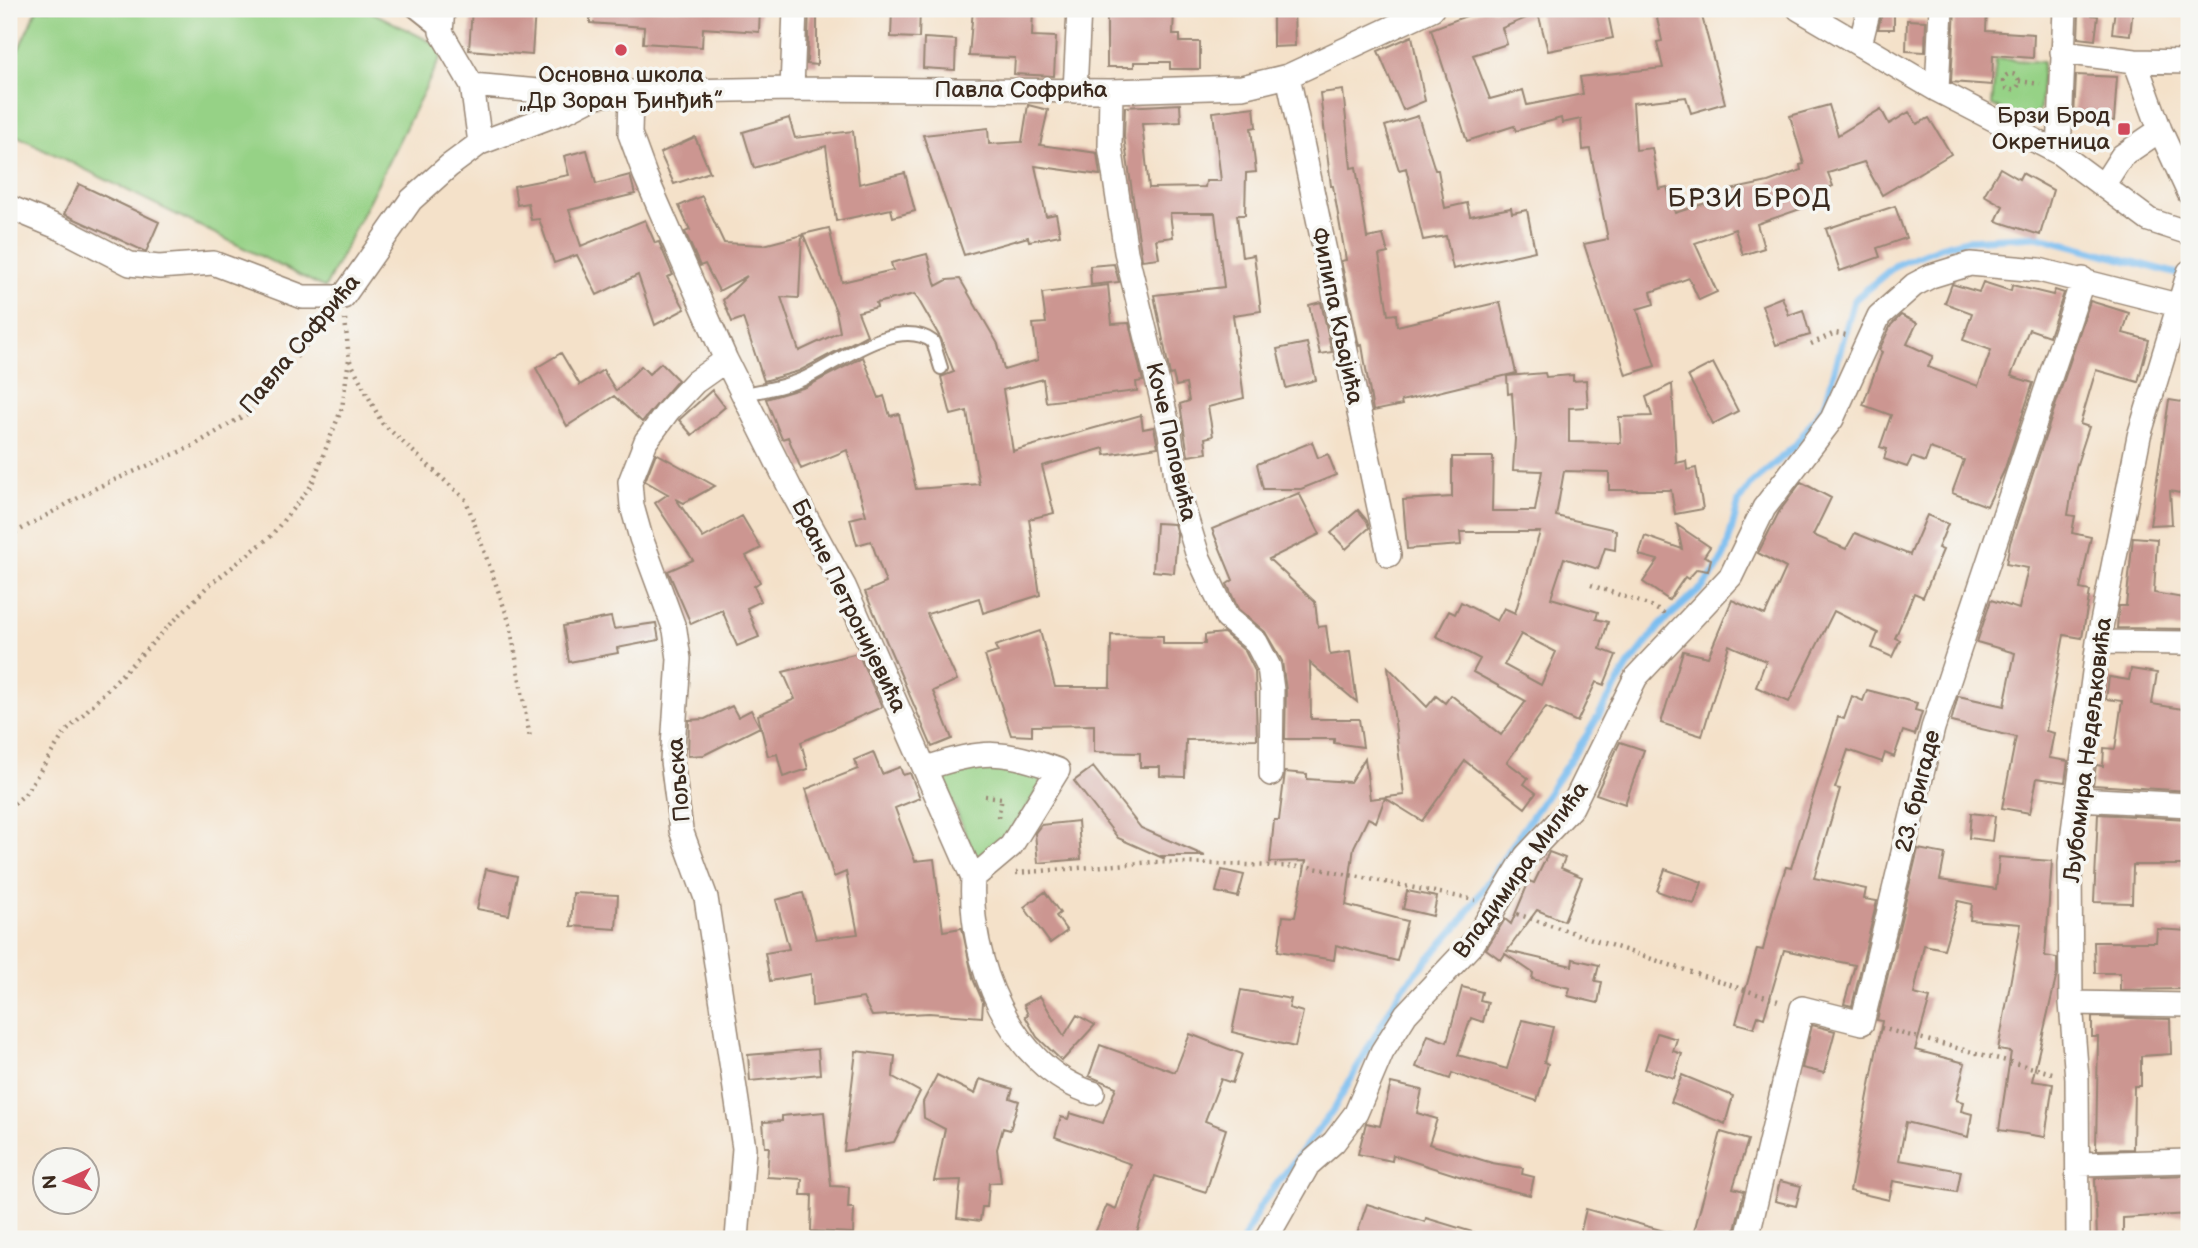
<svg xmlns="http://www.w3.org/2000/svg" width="2198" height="1248" viewBox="0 0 2198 1248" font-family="'Balsamiq Sans',sans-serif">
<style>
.green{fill:#96d286;stroke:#687e52;stroke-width:2}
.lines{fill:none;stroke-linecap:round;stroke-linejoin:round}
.stream{stroke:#7abdf0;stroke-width:7}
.building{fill:#cc9691;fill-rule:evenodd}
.lane-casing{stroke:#988674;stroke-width:16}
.street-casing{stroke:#988674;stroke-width:26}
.path{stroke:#988674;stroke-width:4.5;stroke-dasharray:2 5;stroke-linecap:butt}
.lane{stroke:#fff;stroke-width:12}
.street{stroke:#fff;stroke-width:23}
.poi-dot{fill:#d1495b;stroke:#f6f6f2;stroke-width:2.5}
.labels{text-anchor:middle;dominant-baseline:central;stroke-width:7;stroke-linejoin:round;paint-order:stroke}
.poi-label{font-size:23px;fill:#3b2a1e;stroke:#f6f6f2}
.street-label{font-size:23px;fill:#3b2a1e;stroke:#f6f6f2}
.quarter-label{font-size:26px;letter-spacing:2px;fill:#3b2a1e;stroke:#f6f6f2}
</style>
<rect width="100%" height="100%" fill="#f6f6f2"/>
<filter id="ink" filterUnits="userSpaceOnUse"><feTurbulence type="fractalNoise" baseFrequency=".0143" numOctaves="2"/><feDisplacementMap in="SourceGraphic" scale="14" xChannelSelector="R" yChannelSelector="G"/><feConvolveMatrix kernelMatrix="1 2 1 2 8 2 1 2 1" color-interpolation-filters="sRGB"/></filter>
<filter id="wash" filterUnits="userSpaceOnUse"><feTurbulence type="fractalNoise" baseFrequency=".00686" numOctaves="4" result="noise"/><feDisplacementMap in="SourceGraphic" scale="28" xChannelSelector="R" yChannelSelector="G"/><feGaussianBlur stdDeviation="1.57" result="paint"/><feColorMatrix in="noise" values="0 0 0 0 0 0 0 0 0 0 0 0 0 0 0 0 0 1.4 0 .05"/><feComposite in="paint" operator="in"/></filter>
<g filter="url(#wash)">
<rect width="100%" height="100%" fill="#f4e1c9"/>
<path class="green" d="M37,9H366L445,49L325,288L9,132V70Z
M1996,59L2043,62L2040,109L2032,120L2022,121L1992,105Z
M983,762L1036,771L1041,785L1004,842L981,858L975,856L941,775Z"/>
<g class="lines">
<path class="stream" d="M1244,1239L1260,1206L1334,1109L1401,990L1461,922L1587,735L1628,666L1664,621L1703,587L1717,569L1726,551L1739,501L1752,483L1795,446L1826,402L1854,300L1896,265L1940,247L1967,240L2037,236L2185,276"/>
</g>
<g id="blocks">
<path class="building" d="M472,9H535L532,55L469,50Z
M590,9H760L759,32L703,28L702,47L643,43L644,27L590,23Z
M809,9H817V65L807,64Z
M892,9H920L919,38L891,37Z
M973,9H1033L1032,36L1056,37L1054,76L1014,74L1015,58L969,56Z
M1107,9H1174L1173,35H1180V42H1200V69H1170V62H1134V67H1107Z
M1273,9H1294L1295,46L1273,47Z
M1485,9H1607L1613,38L1548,51L1538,13L1502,28L1507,44L1473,55L1490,99L1523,90L1527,105L1583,94L1580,77L1663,68L1657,42L1662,41L1655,9H1700L1725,103L1691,113L1686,97L1633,103L1636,150L1652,148L1659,189L1667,187L1675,213L1731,195L1730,190L1768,182L1801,170L1800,165L1804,164L1790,116L1829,105L1838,135L1881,109L1889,124L1909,112L1917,124L1929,118L1951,154L1882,195L1864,162L1828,173L1833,186L1826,189L1829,199L1757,224L1764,248L1743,255L1735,229L1695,243L1717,292L1699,300L1689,278L1651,292L1654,304L1637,309L1655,366L1626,375L1584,244L1608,239L1590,149L1583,150L1581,119L1562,123L1561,118L1516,131L1514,126L1467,141L1431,29Z
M1883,9H1894V29H1878Z
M1955,9H1987L1986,31L2034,34L2033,58L1993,55L1992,85L1951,82Z
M2115,9H2133L2130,35L2112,33Z
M2079,13L2098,16L2095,40L2078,38Z
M1907,20L1926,21L1925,52L1906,51Z
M1412,36L1425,101L1403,110L1378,51Z
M924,38L956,40L955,70L923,68Z
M2076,75L2117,77L2114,121L2074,118Z
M1343,90L1351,168L1356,167L1367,238L1383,235L1388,253L1379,255L1388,315L1396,314L1397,326L1500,302L1516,373L1401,401L1402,405L1373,411L1362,345L1359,346L1341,261L1346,260L1333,186H1331L1320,93Z
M1180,104L1181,122L1142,124L1149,188L1205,187L1206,181H1221L1213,112L1254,107L1256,127L1251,128L1256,172L1246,173L1245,215H1237L1242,257L1254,255L1261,311L1233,315L1244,398L1208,407L1213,436L1205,438L1207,453L1188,456L1180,404L1189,401L1186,384L1176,386L1173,374L1170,375L1154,295L1224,287L1215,213H1170L1173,237L1156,239L1159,258L1142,260L1124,137L1125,107Z
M1028,105L1048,110L1040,145L1097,153L1100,175L1035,166L1046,216L1056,214L1060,235L1029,241L1028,237L964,255L923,135L988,128L989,144L1022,142Z
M1418,116L1435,170H1438L1445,208L1467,203L1470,216L1511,208L1512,213L1527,210L1535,251L1453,269L1446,236L1423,240L1406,168L1399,170L1385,126Z
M789,118L795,138L853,131L859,184L905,173L915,211L893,217L891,209L836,221L826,146L754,168L743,132Z
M695,137L710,172L674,184L660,153Z
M587,150L596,184L630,175L635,194L569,210L581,246L645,220L655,243L659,242L673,275L667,277L685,309L655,325L638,275L597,295L577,255L554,263L539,219L531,220L528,203L517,205L514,186L569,175L564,156Z
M2000,168L2019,179L2022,173L2053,190L2040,235L1996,221L2003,206L1984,195Z
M79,184L159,222L146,252L64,214Z
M702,196L724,243L764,245L802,235L799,298L781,297L799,351L840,332L836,311L803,234L829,228L842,282L893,270L891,263L927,254L936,286L947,280L960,279L998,344L1004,370L1038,360L1033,324L1046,323L1042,293L1108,285L1112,324L1129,323L1143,381L1136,382L1137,391L1046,402L1043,379L1003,390L1013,451L1141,415L1143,429L1154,427L1158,447L1105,455L1104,448L1042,466L1054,513L1029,519L1040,595L983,613L979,598L927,614L957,680L933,691L952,739L932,747L865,592L886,583L871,541L857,545L850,519L866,515L847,450L801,469L788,437L782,439L766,399L806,387L863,357L879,398L884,396L890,416L899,414L916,489L979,484L967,411L951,415L941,377L954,372L941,339L915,294L876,303L877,307L858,312L867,335L799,371L764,381L743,318L732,322L723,300L747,276L719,291L705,264L700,266L685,232L690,230L679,206Z
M1895,206L1906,238L1877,248L1880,257L1840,271L1826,229Z
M1114,264L1119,282L1091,285L1090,266Z
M1983,282L2011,291L2012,285L2053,295L2055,290L2064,293L2049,336L2029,329L2011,376L2033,383L2004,471L1987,506L1952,493L1964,460L1930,448L1925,462L1912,457L1907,467L1884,459L1887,449L1880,447L1891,415L1863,405L1882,352L1879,350L1891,325L1901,315L1917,323L1907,344L1933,356L1928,367L1978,386L1991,350L1963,340L1972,313L1945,303L1952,284L1979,292Z
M1782,297L1789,315L1803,310L1810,335L1776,345L1762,305Z
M2090,301L2129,313L2123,333L2149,340L2138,382L2096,370L2080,424L2089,427L2076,467L2068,515L2075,516L2072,533L2091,537L2080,589L2090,591L2082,638L2064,635L2046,731L2054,733L2049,758L2068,761L2065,782L2037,778L2030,813L2002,808L2016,737L1951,722L1958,696L2004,706L2015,653L1977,642L1991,600L2019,609L2028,568L2006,564L2010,543Z
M1321,302L1332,352L1320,354L1309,305Z
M1307,343L1316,380L1286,388L1277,349Z
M561,353L580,385L603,370L616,391L641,366L649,374L661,363L678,380L642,422L614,396L567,426L536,368Z
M1713,363L1738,411L1713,424L1688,376Z
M1545,373L1546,377L1573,375V381L1586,380L1588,407L1569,408V442L1621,443L1619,417L1652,416L1646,397L1672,384L1676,463L1686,461L1687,470L1696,468L1703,509L1675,514L1671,490H1609V472L1564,471L1556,516L1616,530L1615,550L1605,548L1598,569L1564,558L1551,598L1598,612L1596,619L1608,622L1600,649L1616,655L1604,685L1596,682L1577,722L1546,707L1507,762L1528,778L1524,784L1536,793L1525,808L1465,761L1422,821L1385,798L1376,822L1368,818L1354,847L1346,905L1407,921L1397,961L1336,945L1334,960L1278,951L1283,916L1295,917L1306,861L1270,862L1274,820H1279L1285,772L1307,774V779L1350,782L1365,758L1370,799L1404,795L1388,667L1427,707L1436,696L1445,703L1451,695L1501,735L1526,701L1473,672L1480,659L1436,636L1449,611L1455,614L1461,602L1497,621L1504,608L1515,613L1540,532H1460L1461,545L1407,549L1403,500L1452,497V457H1493L1492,511H1535L1542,471L1513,470L1515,439L1512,393L1508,394L1507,376ZM1521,634L1556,652L1541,685L1504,665Z
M712,390L725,407L692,435L679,420Z
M2169,400L2189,403V495L2170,491L2172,524L2150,525Z
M1312,442L1318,458L1328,454L1336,475L1301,489H1263L1257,464Z
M656,453L715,486L684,503L676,499L703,538L742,516L761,548L746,556L760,582L754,586L761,601L747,608L759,637L737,646L722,610L691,624L668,571L693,560L655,503L668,494L645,481Z
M1801,482L1831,498L1813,535L1846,549L1855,533L1910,555L1927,515L1948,524L1938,548L1943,550L1923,597L1914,593L1895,638L1900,640L1892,657L1872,648L1878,633L1834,611L1789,702L1756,687L1766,661L1729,645L1702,736L1661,723L1683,651L1708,657L1732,600L1765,615L1786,568L1758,553L1779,512Z
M1299,493L1320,534L1269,559L1315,602L1318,627L1326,626L1330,655L1350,652L1357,702L1310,663L1311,719H1359L1363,747L1334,743V739H1285L1286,690L1282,661L1265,632L1238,609L1227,584L1233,580L1212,529Z
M1358,510L1367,521L1369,528L1346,549L1331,533Z
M1156,523L1174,524L1177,534L1174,573L1153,571Z
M1677,525L1710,547L1704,556L1711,559L1708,571L1697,569L1688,579L1685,577L1669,600L1643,582L1658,560L1639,555L1645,536L1682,549Z
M2133,537L2157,539L2154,593L2189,599V629L2117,628L2119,606H2126Z
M611,617L614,629L656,623L659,640L617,648L618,653L569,662L563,626Z
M1040,631L1055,687H1110L1111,635L1163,636V644H1205V635L1224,633L1245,651L1255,671L1257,739L1186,740L1185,777L1160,776V767H1140V753L1094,752V725L1032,726V736L1011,735L985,656L998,652L995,646Z
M858,653L882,707L801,742L808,769L783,777L777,754L768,756L758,715L795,699L783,672Z
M2131,669L2157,673L2152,704L2189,710V791L2093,785L2096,765L2103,766L2104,748L2115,749L2122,701L2106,699L2109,677L2129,680Z
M1867,690L1917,703L1915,710L1922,712L1915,735L1903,731L1894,757L1885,753L1882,762L1848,750L1835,788L1840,789L1814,878L1866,889L1864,899L1877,901L1852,1006L1844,1004L1855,965L1784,950L1764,1018L1758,1016L1754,1028L1736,1023L1757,949L1763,950L1776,897L1786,867L1791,868L1838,717L1844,719L1852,696L1863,701Z
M732,706L738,717L751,710L760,727L704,755L688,756L689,720L705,719Z
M1620,742L1644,750L1625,804L1596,794Z
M873,752L882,774L900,767L903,775L910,773L920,798L895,808L915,861L934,859L943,931L962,928L973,979L983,1002L982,1017L929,1013L872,1016L863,998L812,1006L811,974L770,981L765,953L789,949L776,900L803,893L816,939L858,934L846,872L834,877L806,789L858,769L854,760Z
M1093,767L1141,828L1205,856H1162L1165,859L1118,838L1074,781Z
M1971,813L1995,816L1992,841L1969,838Z
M2098,814L2187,819V865H2133L2132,903L2094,902Z
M1078,821L1081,859L1038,863L1035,833L1041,825Z
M1918,849L1945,854L1940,880L1996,889L1999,857L2052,861L2045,956L2057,958V974L2032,1081L2053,1084L2045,1137L1999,1130L2011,1052L1998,1050L2021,924L1970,920L1972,904L1958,901L1944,949L1924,945L1914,994L1930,998L1915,1050L1965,1063L1956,1100L1963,1102L1961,1111L1972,1114L1968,1137L1906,1122L1899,1160L1961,1171L1957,1192L1893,1181L1889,1200L1850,1191L1882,1021L1877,1020Z
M1549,852L1565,858L1561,868L1582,877L1564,921L1537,910L1507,951L1572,966L1573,959L1599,965L1595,981L1602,982L1598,1003L1568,996L1570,988L1532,979L1533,973L1505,954L1501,960L1486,949L1505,919L1511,924L1529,881L1534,883Z
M486,869L517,876L509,915L477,909Z
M1665,869L1702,882L1694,904L1657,891Z
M1222,870L1244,875L1238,897L1216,892Z
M1407,891L1437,897L1433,916L1403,909Z
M1045,892L1060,913L1056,916L1067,931L1050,943L1024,907Z
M573,893L618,895L616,929L571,926Z
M2157,929L2189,931L2187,989L2120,990V973H2095L2094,942H2156Z
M1462,987L1482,992L1480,1000L1488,1002L1483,1022L1471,1018L1458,1055L1507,1069L1522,1020L1553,1027L1544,1062L1548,1064L1537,1101L1452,1073L1450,1079L1416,1067L1428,1035L1447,1042Z
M1241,990L1291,999L1289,1008L1303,1012L1295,1047L1232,1032Z
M1040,996L1064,1036L1077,1015L1095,1025L1062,1061L1037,1037L1025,1016L1028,1015L1024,1005Z
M2092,1017L2170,1019L2171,1054L2141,1056V1086H2134L2133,1149L2096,1150L2098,1037H2092Z
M1812,1025L1835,1031L1824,1073L1802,1068Z
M1657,1033L1677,1039L1673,1051L1682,1054L1674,1078L1645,1069Z
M1190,1034L1242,1054L1232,1083L1221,1079L1205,1121L1226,1129L1206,1192L1155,1176L1135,1239H1109L1095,1233L1107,1205L1116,1209L1131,1164L1055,1137L1061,1117L1068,1119L1070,1113L1103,1123L1116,1087L1089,1076L1100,1045L1175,1072Z
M818,1049L820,1074L750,1081L748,1055Z
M856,1051L895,1056L893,1077L920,1092L894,1142L844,1151Z
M937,1075L975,1094L980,1079L1013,1089L1010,1098L1019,1101L1010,1130L1003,1128L997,1149L1001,1182L989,1183L987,1207H982L980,1221L957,1218L961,1180L934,1181L945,1129L924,1118L923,1102Z
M1682,1075L1733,1096L1725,1124L1671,1102Z
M1391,1083L1422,1090L1417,1113L1437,1119L1429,1144L1492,1163L1523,1168L1522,1174L1534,1177L1530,1195L1487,1185L1393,1155L1392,1161L1358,1154L1366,1123L1380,1126Z
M824,1112L831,1186L849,1187L848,1208H854L853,1233L811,1231L812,1195H801L802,1179L767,1177L769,1147H765L763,1122L782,1121V1116Z
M1721,1132L1748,1140L1733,1188L1744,1191L1733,1239H1692Z
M2189,1175V1214L2123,1218V1239H2097L2095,1178Z
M1780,1181L1801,1186L1796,1206L1775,1201Z
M1367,1204L1425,1222L1426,1218L1479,1234V1239H1355Z
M1586,1209L1671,1233L1670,1239H1579Z"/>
</g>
</g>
<g filter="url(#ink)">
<use href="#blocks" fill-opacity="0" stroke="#988674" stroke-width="2"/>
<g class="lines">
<defs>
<path id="lane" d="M412,9L441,32
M745,394C764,390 785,387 803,379C836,364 898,315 933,342L941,368"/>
<path id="street" d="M443,9L441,32L472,85L480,143
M1799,9L1937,90L2059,153L2149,220L2189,233
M1860,45L1869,9
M2062,52L2135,61L2189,62
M2135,61L2160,130L2189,193
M1288,76L1389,555
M472,85L595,96
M792,89L795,9
M1937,90L1941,9
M1075,91L1079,9
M1111,91L1110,146L1126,252L1170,433L1178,491L1198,556L1227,618L1256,642L1269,667L1272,690L1271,774
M631,92L630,134L645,175L726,360L790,488L844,586L973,878C968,959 1010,1068 1093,1093
M2059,153L2065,9
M2104,184L2122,156L2160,130
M9,207L62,229L130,264L159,267L213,263L303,297H343L411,200L449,166L480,143L568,110L595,96L631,92L792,89L1111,91L1242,87L1288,76L1432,9
M726,360L695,382L668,411L646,441L630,482L632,506L641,538L675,630L679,659L672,761L681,830L706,898L744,1148L737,1239
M2098,642L2189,643
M927,768C982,749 1004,750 1058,770L1011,846L973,878
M2078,799L2189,805
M2071,1003L2189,1005
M2079,1164L2189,1161
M1266,1239L1308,1165L1334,1142L1356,1113L1382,1052L1406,1014L1474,942L1526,856L1572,807L1636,677L1731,576L1764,508L1832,419L1879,316L1914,285L1931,276L1970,264L2039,270L2189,308
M1747,1239L1802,1008L1862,1023L1933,728L2083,279
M2078,1239L2077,1079L2071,1003L2070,864L2073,831L2098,642L2139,436L2189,272"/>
</defs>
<use href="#lane" class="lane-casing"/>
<use href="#street" class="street-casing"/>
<path class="path" d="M2003 82a8 8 0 1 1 16 0a8 8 0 1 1-16 0Z
M2019,81L2040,84
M345,319L349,359L382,423L466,500L510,624L530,738
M1811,344L1835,333L1846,335
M9,536L98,487L191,447L250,412L329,318
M1591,585L1651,606L1665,614
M985,796L1002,798L997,822
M9,808L25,794L64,734L207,587L270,537L311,486L342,408L349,359
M1016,873L1154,862L1309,867L1475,900
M1517,914L1781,1002
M1881,1028L2056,1074"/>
<use href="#lane" class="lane"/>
<use href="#street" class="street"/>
</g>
</g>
<g class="poi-dot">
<circle cx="621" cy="50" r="7"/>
<rect x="2117" y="122" width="14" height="14" rx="3.5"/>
</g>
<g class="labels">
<g class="poi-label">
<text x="621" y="75">Основна школа<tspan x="621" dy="26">„Др Зоран Ђинђић”</tspan></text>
<text x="2110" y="116" text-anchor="end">Брзи Брод<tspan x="2110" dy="26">Окретница</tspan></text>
</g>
<g class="street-label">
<text x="1021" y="90">Павла Софрића</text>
<text transform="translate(1337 316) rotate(78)">Филипа Кљајића</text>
<text transform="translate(300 344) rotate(-50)">Павла Софрића</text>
<text transform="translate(1171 442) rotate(77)">Коче Поповића</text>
<text transform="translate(849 606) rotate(64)">Бране Петронијевића</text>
<text transform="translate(2088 750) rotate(-83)">Љубомира Недељковића</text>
<text transform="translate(679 780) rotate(-95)">Пољска</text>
<text transform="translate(1918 791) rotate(-76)">23. бригаде</text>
<text transform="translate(1521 870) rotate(-54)">Владимира Милића</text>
</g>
<g class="quarter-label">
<text x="1750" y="199">БРЗИ БРОД</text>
</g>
</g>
<rect width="2198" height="1248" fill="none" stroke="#f6f6f2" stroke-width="35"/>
<g transform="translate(66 1181) rotate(266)"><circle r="33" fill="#f6f6f2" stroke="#aba49d" stroke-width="2"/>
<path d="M0-5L12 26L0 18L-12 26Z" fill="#d1495b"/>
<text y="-10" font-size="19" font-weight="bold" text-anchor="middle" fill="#3b2a1e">N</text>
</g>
</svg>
